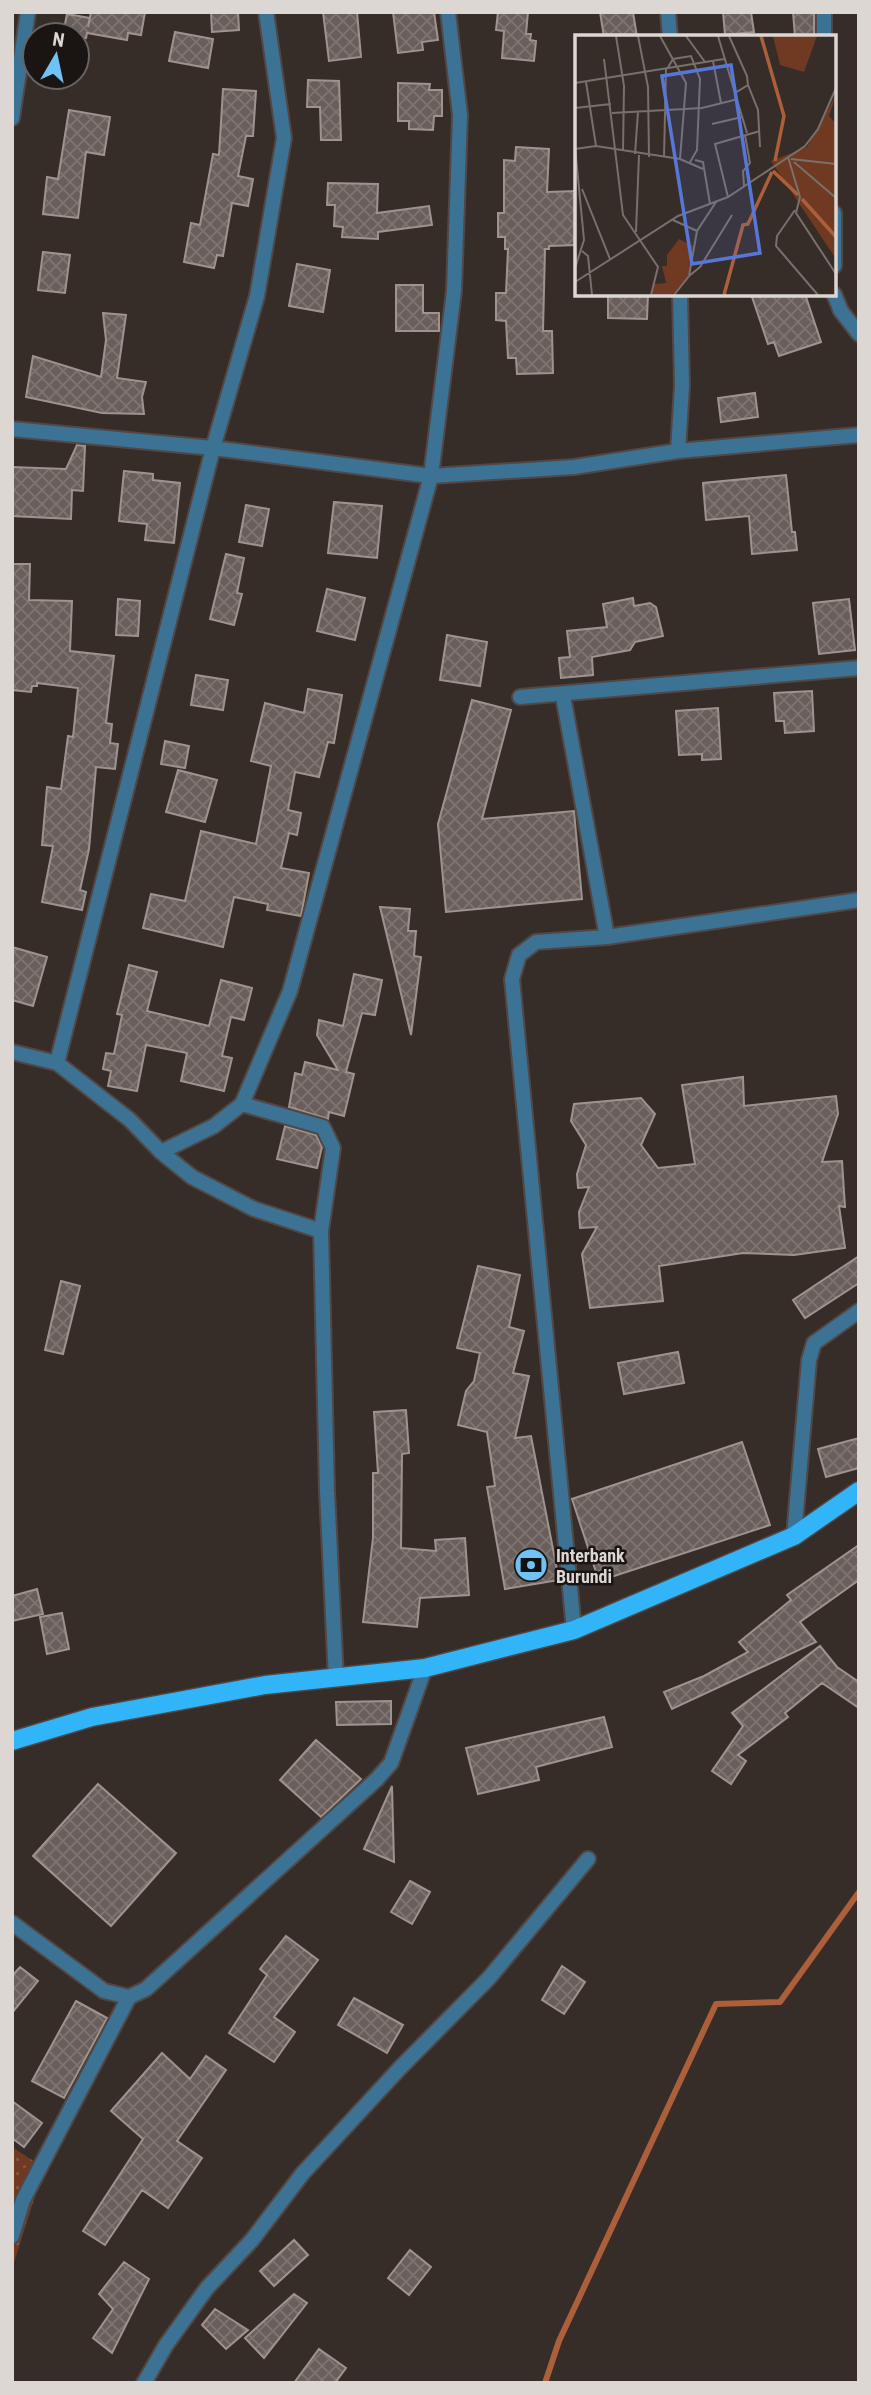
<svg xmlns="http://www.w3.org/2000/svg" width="871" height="2395" viewBox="0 0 871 2395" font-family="'Roboto Condensed',sans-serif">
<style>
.grass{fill:url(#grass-dots)}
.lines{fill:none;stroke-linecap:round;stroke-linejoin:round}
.stream{stroke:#ac5f3b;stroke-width:6}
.building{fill:url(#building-cross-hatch);stroke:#9f938e;stroke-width:2}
.minor-casing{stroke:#514744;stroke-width:18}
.primary-casing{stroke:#514744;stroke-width:21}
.minor{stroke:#3c7293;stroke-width:14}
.primary{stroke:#31b4f8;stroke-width:18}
.labels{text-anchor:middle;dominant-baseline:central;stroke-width:5;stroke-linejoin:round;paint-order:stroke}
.poi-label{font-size:18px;font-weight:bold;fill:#ddd7d4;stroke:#1a1513;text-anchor:start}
.inset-river{fill:none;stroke:#ac5f3b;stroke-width:3.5}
.inset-road{fill:none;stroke:#79706d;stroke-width:2}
.view{fill:#5777d7;fill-opacity:0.15;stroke:#5777d7;stroke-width:3.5}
.inset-edge{fill:none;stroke:#ddd7d4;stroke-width:3.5}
</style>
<defs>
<pattern id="grass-dots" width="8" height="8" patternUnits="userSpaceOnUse" patternTransform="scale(1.75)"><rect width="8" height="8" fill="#6f3a21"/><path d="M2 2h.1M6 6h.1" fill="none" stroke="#835640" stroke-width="1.8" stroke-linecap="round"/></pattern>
<pattern id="building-cross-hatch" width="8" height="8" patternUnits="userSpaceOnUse" patternTransform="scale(1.75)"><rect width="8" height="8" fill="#695e5a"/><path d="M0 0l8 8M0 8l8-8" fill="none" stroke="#7e7471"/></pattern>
</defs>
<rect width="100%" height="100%" fill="#362c28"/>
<path class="grass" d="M12,2147L44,2168L12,2269Z"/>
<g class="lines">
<path class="stream" d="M545,2383L559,2341L716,2004L780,2002L859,1892"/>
</g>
<path class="building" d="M91,12H145L141,35L128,33L127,40L87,33L86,38L63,34L67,14L90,18L88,27Z
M211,12H238L239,30L212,32Z
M323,12H357L361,57L329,61Z
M393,12H434L438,40L422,42L423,50L398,53Z
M498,12H528L526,34H531L530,40L536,41L534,61L502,58L504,31L496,30Z
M600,12H633L637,37H604Z
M723,12H751L754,32L725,35Z
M793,12H814V37H795Z
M175,32L213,39L208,68L169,61Z
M308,80L339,81L341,140H321L320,107H307Z
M398,83L430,84L429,90H442V116H434L433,130L409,129V121H398Z
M223,89L256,91L253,136H246L238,176L253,179L248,206L232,203L223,256L217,255L214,268L184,262L191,223L200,225L213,154L219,155Z
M69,110L110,117L104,155L86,152L78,218L43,214L47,177L58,179Z
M516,147L549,149L547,192L577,191V245L549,246V249H545L543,331H552L553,373L517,374L516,358H508L506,321L496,320V293H506L508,249H505V237H498V213H504V160L515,161Z
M328,183L378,184L377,213L429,206L432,225L378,232V239L342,237L343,227L334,226L335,205H327Z
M43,252L70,255L65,293L38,290Z
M297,264L330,270L323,312L289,306Z
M396,285H423V313H439V331H396Z
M608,294H648L647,319L608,318Z
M751,294H805L821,342L779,356L774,342L768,344Z
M103,313L126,315L117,378L146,382L142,397L144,414L102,413L26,397L33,356L101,377L106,340Z
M755,393L758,417L721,422L718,398Z
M77,445L85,446L83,491L72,490L71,519L12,516V467L66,469Z
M124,471L153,474V480L180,483L174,543L145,540L147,524L119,521Z
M786,475L792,532H795L797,550L752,554L749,516L706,520L703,483Z
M334,502L382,506L377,558L328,553Z
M246,505L269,509L262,546L239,542Z
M226,554L244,558L237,593L242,594L234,625L210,619Z
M12,564H30L29,600L72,601L70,651L114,656L106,723L112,724L110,743L118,744L115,769L96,767L89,849L80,890L86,892L82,910L42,902L53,846L42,845L47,787L61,789L68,736L73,737L78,688L37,683V686H32L31,692L12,690Z
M327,589L365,598L355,640L317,631Z
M633,598L634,606L650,603L656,607L663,636L635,642L630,650L592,657L593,675L561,678L559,658L570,657L567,631L607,627L603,604Z
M118,599L140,601L138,636L116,635Z
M849,599L855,650L819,654L813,603Z
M447,635L487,642L480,686L440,680Z
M196,675L228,680L223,710L191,705Z
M308,689L342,695L334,743L328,742L319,777L295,772L288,810L301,813L297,835L289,833L281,868L309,873L301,916L267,910L268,904L234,897L223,947L143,928L151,894L185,901L201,831L256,844L271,766L251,761L265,703L304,713Z
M812,691L814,731L785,733L784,721H776L774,693Z
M472,700L511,710L482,819L574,811L582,899L446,912L438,824Z
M718,708L721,759L702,760V754L679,755L676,711Z
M165,741L189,746L185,768L161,764Z
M178,770L217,780L205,822L166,812Z
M380,907L410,909L408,931H416L414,956L421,957L411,1035Z
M12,947L47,957L33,1006L12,1000Z
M129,965L157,972L147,1011L209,1026L221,980L252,988L244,1020L231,1017L222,1056L232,1058L224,1091L181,1081L187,1053L146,1045L137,1091L108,1086L111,1071L103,1069L106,1053L114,1054L122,1015L117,1014Z
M354,974L382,980L375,1015L362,1013L346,1072L354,1074L344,1116L329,1112L328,1119L289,1107L295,1073L302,1075L305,1062L338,1070L317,1035L319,1020L343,1026Z
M743,1077L744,1106L836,1096L838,1114L822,1162L842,1161L845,1207L839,1206L845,1248L794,1255L743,1253L659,1266L663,1301L590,1308L582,1254L597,1227L580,1228L579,1212L589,1187L578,1188L577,1174L586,1145L571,1121L574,1104L641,1098L655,1114L641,1145L658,1168L695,1164L682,1085Z
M285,1126L316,1135L322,1147L317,1168L277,1159Z
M859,1256V1283L805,1318L793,1300Z
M478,1266L520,1275L509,1327L524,1331L513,1373L529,1376L515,1438L531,1436L559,1580L505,1589L487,1487L495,1486L487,1432L458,1425L466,1391L474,1381L480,1353L457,1348Z
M61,1281L80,1286L63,1354L45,1350Z
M678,1352L684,1383L624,1394L618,1363Z
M406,1410L409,1453L402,1454L401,1548L436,1551L435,1540L465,1538L469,1595L420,1598L417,1627L363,1622L373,1538V1473H378L374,1412Z
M859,1438V1468L826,1477L818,1449Z
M742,1442L770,1525L599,1581L572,1499Z
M859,1545V1580L800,1622L816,1642L672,1709L664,1692L704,1676L748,1652L739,1642L791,1600L787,1595Z
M37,1589L43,1614L12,1621V1596Z
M62,1613L69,1649L47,1654L40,1617Z
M820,1646L837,1667L859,1682V1708L822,1683L785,1713L788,1717L738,1755L746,1761L731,1784L712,1771L743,1726L732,1713Z
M391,1701V1724L337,1725L336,1702Z
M604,1717L612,1747L536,1767L539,1780L478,1794L466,1748Z
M316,1740L361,1779L321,1817L280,1780Z
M98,1784L176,1853L111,1926L33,1856Z
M392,1786L394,1862L364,1849Z
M410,1881L430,1892L412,1924L391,1912Z
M286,1936L318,1960L274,2017L295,2032L274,2062L229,2033L267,1975L260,1969Z
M562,1966L585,1982L564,2014L542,2000Z
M20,1967L38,1981L12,2013V1976Z
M354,1998L403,2025L387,2053L338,2025Z
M76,2001L107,2018L64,2098L32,2081Z
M162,2053L190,2079L206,2056L226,2070L177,2141L202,2158L168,2208L142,2190L105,2245L83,2231L143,2139L111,2111Z
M12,2101L42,2123L24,2147L12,2138Z
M294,2240L308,2255L274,2286L260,2271Z
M410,2250L431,2267L409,2295L388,2278Z
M124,2262L149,2279L112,2353L93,2338L113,2309L99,2294Z
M294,2294L307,2303L264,2358L245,2338Z
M215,2309L248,2330L226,2349L202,2325Z
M319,2349L346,2368L335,2383H294Z"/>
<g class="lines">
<defs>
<path id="minor" d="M668,12L670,37
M824,37V12
M12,118L28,12
M834,213V266
M834,294L841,311L859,334
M12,429L213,448L431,476L574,467L678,451L859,435
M678,451L682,385L680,294
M563,696L607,937
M520,697L859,668
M12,1052L57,1063L130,1120L161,1152L192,1177L254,1209L321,1231
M57,1063L213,448L257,296L284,138L266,12
M242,1104L323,1127L333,1148L321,1231L327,1491L336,1678
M161,1152L214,1126L242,1104L290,991L431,476L454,291L460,115L448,12
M794,1536L809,1360L814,1343L859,1311
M574,1630L512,979L519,955L536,942L607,937L859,900
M12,1923L104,1991L129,1997
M12,2236L23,2200L129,1997L146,1989L377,1779L391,1763L425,1668
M144,2383L166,2345L207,2288L252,2240L303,2173L400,2068L489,1978L588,1859"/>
<path id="primary" d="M12,1741L92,1717L265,1685L425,1668L574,1630L794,1536L859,1491"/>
</defs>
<use href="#minor" class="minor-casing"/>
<use href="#primary" class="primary-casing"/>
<use href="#minor" class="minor"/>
<use href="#primary" class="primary"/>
</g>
<defs>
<symbol id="bank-disc" viewBox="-11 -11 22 22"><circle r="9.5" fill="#70c2f4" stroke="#1a1513"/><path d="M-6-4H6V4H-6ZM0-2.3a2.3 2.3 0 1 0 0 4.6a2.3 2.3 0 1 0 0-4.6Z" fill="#111"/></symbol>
</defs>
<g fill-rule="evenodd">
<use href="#bank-disc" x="512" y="1546" width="38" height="38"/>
</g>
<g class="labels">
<g class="poi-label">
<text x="556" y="1555">Interbank<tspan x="556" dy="21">Burundi</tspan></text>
</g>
</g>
<g transform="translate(575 35)">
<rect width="261" height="261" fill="#362c28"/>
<path d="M198,1H242L229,37L205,30ZM261,60L254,81L261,89V224L196,126L232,112ZM104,204L118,211L113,242L98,260H76L78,249L91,248L87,231H92V220Z" fill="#6f3a21"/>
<path class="inset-river" d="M186,1L209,81L200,126M198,136L223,160M227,164L261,202M149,260L168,190L173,189L197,137"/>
<path class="inset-road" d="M41,1L49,51L48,116M63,1L73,52L74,122M85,1L111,48L105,124M111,1L130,27M143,1L160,58M154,1L172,41L173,50L160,58L172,98M29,24L48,180L83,232L76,260M138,26L146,68M92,34L98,24L116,21L125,44L122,115L114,129M11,47L21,111M0,48L149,24M173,50L183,75L185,112M0,73L36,69M37,78L127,73L163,64M137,89L167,82M0,112L9,205L0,233M0,114L21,111L105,124L128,134M60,119L63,77M89,122L91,34M213,122L225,162L221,178L261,239M216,124L261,129M120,125L128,127L135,169M219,127L261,163M169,151L168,136L175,128L170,100M7,154L35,224M153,162L140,109L185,96M220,175L202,201L201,211L243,260M98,185L122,196M61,197L64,120M7,216L13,221L17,260M114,241L125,232L157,180M0,247L103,181L153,162L230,111L243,94L261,53M99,260L114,241L122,196L141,167"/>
<path class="view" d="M156,30L185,218L117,229L87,41Z"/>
<rect width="261" height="261" class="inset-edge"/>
</g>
<rect width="871" height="2395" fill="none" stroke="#ddd7d4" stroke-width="28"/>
<g transform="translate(56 56) rotate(9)"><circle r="33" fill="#1a1513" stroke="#686360" stroke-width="2"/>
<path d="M0-5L12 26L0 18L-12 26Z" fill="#70c2f4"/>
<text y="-10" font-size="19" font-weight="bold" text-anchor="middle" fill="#ddd7d4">N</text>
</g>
</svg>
